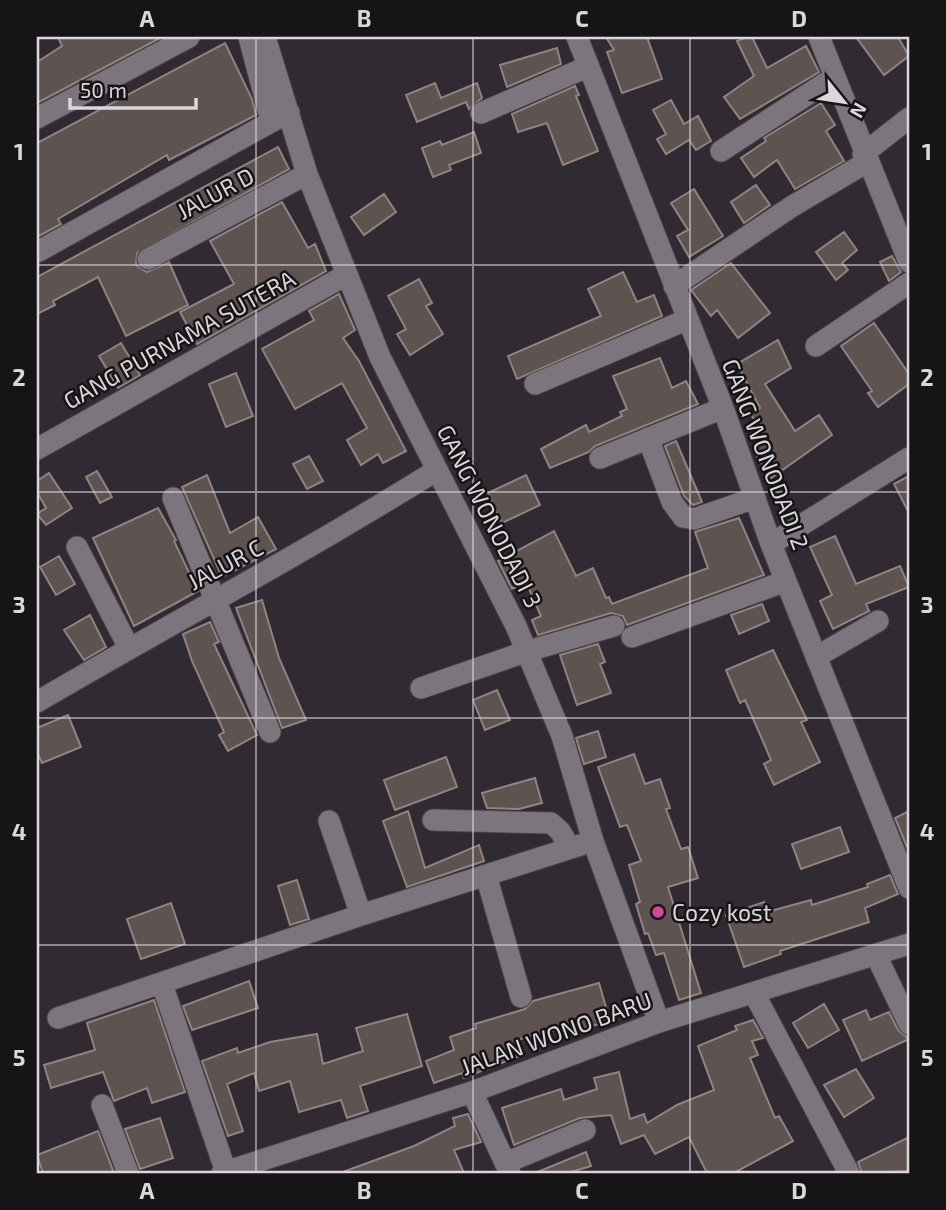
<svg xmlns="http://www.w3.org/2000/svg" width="946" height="1210" viewBox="0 0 946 1210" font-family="'Exo 2',sans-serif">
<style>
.building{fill:#5e5350;stroke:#908380;stroke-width:2}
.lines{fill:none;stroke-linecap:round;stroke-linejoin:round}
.minor-casing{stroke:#4c464c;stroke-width:23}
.minor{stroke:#7d757e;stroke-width:21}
.grid{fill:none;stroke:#dcd7dc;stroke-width:2;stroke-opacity:0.55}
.hotel-dot{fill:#d1479c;stroke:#171417;stroke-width:2.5}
.labels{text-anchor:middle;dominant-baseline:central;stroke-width:5;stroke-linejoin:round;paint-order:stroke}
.street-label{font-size:23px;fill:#dcd7dc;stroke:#171417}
.poi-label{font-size:23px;fill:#dcd7dc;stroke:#171417;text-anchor:start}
.neatline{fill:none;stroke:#dcd7dc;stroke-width:2.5}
.grid-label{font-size:23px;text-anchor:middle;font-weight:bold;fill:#dcd7dc}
</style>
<rect width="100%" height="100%" fill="#312a32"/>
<path class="building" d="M58,37H162L37,103V62L62,46Z
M606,37H647L662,79L622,93L607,52L614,50Z
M747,37H752L767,68L806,46L819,72L740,119L724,97L754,76L737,41Z
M856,37H898L909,56L884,75Z
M225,43L252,99L256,115L169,160L167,155L58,219L61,224L37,237V143Z
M557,48L561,64L507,87L500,65Z
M435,83L441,98L477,83L482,98L469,109L466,102L417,122L406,95Z
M575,86L579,95L576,96L598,151L563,165L547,123L518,132L512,114Z
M671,100L684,124L698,116L711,141L696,150L689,140L666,154L657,139L666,134L653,110Z
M821,103L835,125L826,131L844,161L795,189L777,160L754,177L741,158L766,141L764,138Z
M474,132L481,153L449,165L451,170L433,177L422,148L440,141L442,145Z
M278,147L289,169L137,253L136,265L147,272L169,262L188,305L126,336L98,277L53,301L55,305L37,314V277Z
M756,185L770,205L744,223L731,202Z
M694,189L723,236L689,257L677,236L688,230L671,203Z
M384,194L396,212L364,235L351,217Z
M282,202L308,248L315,244L326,271L197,344L180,312L234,284L210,241Z
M844,232L857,250L842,263L848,270L836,280L816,252Z
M892,256L901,272L889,281L880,262Z
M731,263L770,313L738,338L717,310L711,316L691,290Z
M623,272L637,302L654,295L662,316L517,379L508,356L601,316L588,289Z
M419,279L432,303L426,306L443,334L410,355L397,334L406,329L388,296Z
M339,294L355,330L343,338L359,361L406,451L383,463L378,454L361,465L347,440L367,428L342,383L295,409L262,349L314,320L309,311Z
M874,323L909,374V384L878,407L868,393L872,391L841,346Z
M778,340L791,368L765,384L795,431L819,415L832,435L771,478L753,450L767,441L751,414L760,408L737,364Z
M121,343L140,375L118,388L99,356Z
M660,358L672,388L686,381L698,404L595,446L589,452L550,468L541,449L586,425L589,432L622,416L620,412L627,409L613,376Z
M236,373L253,416L226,427L209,384Z
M676,441L702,502L693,505L684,496L665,446Z
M309,456L323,481L307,489L293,464Z
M97,471L112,497L100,503L86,477Z
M49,473L72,508L46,525L37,514L46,508L37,492V481Z
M207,475L230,533L258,517L276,549L222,577L182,487Z
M526,475L540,505L502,523L488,493Z
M909,476V513L894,484Z
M158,508L176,540L174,541L198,591L134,626L93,538Z
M739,518L764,575L627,625L623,616L611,613L538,635L532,620L541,616L526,582L512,589L498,561L554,531L576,576L593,568L606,598L609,597L612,604L708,568L695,532Z
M835,536L856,584L900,566L909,587L866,604L869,611L833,629L820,601L832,595L810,547Z
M59,556L75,584L56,595L40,567Z
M262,600L279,658L306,720L282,728L236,608Z
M762,604L769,621L739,634L731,615Z
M90,615L106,647L84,660L64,630Z
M210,622L219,642L214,644L257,735L228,751L219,735L224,732L192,661L183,634Z
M598,644L605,662L600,664L611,693L577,705L560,655Z
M773,650L807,720L801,722L820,762L774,785L764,764L771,760L745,700L740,703L726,670Z
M497,690L510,720L485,730L473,700Z
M68,715L81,747L42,763L37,752V728Z
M598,731L606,757L584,764L576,738Z
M634,754L645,784L660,779L670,808L666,809L681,849L688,847L698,878L668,887L701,993L679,1000L664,953L656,955L648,933L645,934L636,904L640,902L629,865L641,861L627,825L620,827L598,767Z
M446,757L457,787L395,810L384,780Z
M535,778L542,803L519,809L487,808L482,793Z
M408,811L425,868L479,845L484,861L407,887L383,821Z
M909,811V852L895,818Z
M840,827L849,852L801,869L792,844Z
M890,875L898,894L865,908L869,922L780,951L781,954L744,967L726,915L764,902L767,912L811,900L812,905L868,887L867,884Z
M297,880L309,919L290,925L278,886Z
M171,903L185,944L141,959L127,919Z
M249,981L258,1008L192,1030L183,1006Z
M599,983L610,1021L574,1031L573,1025L517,1040L522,1055L464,1078L462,1073L434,1083L426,1061L454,1050L450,1037L476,1028L475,1024L525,1009L533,1001Z
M154,1000L185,1092L152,1103L147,1088L114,1101L103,1072L51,1088L44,1065L95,1050L87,1023Z
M824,1004L839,1030L808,1048L793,1023Z
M866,1010L870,1020L889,1012L898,1030L909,1039L862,1061L843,1020Z
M407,1014L422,1066L360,1086L368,1111L347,1118L341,1100L299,1112L290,1081L259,1091L254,1073L227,1084L243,1131L228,1136L202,1061L237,1048L238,1053L270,1042L317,1034L323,1064L363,1051L356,1028Z
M753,1020L763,1038L752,1041L758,1055L750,1058L775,1118L779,1116L793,1141L734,1173H707L689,1137L655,1154L644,1135L621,1144L611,1115L580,1118L514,1145L502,1108L561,1089L564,1100L597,1089L594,1078L619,1072L630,1119L644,1114L647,1123L677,1105L714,1090L698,1046L737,1030L735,1026Z
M856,1069L874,1098L844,1117L824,1085Z
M468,1114L481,1142L454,1150L464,1173H340L414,1146L455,1126L453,1118Z
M160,1118L173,1158L140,1169L125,1129Z
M98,1131L114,1173H43L37,1155Z
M909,1137V1171L862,1173L858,1162Z
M586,1152L591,1166L568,1173H535Z"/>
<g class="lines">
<defs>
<path id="minor" d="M249,37L271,121
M265,37L307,174L380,357L516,626L562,736L593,841L659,1022
M577,37L723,408L771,544L909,888
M819,37L909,262
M481,113L587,67
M37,118L189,37
M721,151L833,78
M863,154L909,118
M37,252L289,112
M148,259L307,174
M674,286L791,207L867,162
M816,346L909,283
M535,384L686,320
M648,438L672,502L683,517L694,519L755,498
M37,449L346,275
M600,458L723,408
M173,498L270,732
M771,544L909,458
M77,547L129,648
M632,637L786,581
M816,657L878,621
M421,688L528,651L614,626
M37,702C170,624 306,552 437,470
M433,820L551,823L560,831L570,848
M329,821L361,915
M486,875L521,997
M876,955L909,1024
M162,984L226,1172
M755,995L849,1173
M58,1018L361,915L593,841
M472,1092L510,1173
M102,1105L128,1173
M505,1163L585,1130
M222,1173L472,1092L659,1022L909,944"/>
</defs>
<use href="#minor" class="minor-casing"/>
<use href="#minor" class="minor"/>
</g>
<path class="grid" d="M256,37V1173M473,37V1173M690,37V1173M37,265H909M37,492H909M37,718H909M37,945H909"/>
<circle class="hotel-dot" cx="658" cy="912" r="7"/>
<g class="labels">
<g class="street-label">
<text transform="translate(215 193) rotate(-28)">JALUR D</text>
<text transform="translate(179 339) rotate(-29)">GANG PURNAMA SUTERA</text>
<text transform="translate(766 454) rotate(69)">GANG WONODADI 2</text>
<text transform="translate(490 516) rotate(63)">GANG WONODADI 3</text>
<text transform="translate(225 564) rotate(-28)">JALUR C</text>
<text transform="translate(556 1033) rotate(-20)">JALAN WONO BARU</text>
</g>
<g class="poi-label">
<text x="672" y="912">Cozy kost</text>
</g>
</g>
<rect width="946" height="1210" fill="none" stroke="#171417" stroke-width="77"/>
<g transform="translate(844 102) rotate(120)" stroke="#171417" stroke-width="5" paint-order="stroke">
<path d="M0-5L12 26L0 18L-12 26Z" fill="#dcd7dc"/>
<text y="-10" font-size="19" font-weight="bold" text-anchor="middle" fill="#dcd7dc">N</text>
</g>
<path d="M70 98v10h126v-10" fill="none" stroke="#dcd7dc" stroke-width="3.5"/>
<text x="80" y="98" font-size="21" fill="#dcd7dc" stroke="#171417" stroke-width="5" paint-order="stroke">50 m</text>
<rect x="38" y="38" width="870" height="1134" class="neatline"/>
<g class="grid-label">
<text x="147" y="27">A</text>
<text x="364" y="27">B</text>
<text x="582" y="27">C</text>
<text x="799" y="27">D</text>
<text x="19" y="160">1</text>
<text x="927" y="160">1</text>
<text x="19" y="386">2</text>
<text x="927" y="386">2</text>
<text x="19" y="613">3</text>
<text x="927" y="613">3</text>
<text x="19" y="840">4</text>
<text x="927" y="840">4</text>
<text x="19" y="1066">5</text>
<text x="927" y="1066">5</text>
<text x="147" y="1199">A</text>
<text x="364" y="1199">B</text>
<text x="582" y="1199">C</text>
<text x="799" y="1199">D</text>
</g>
</svg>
